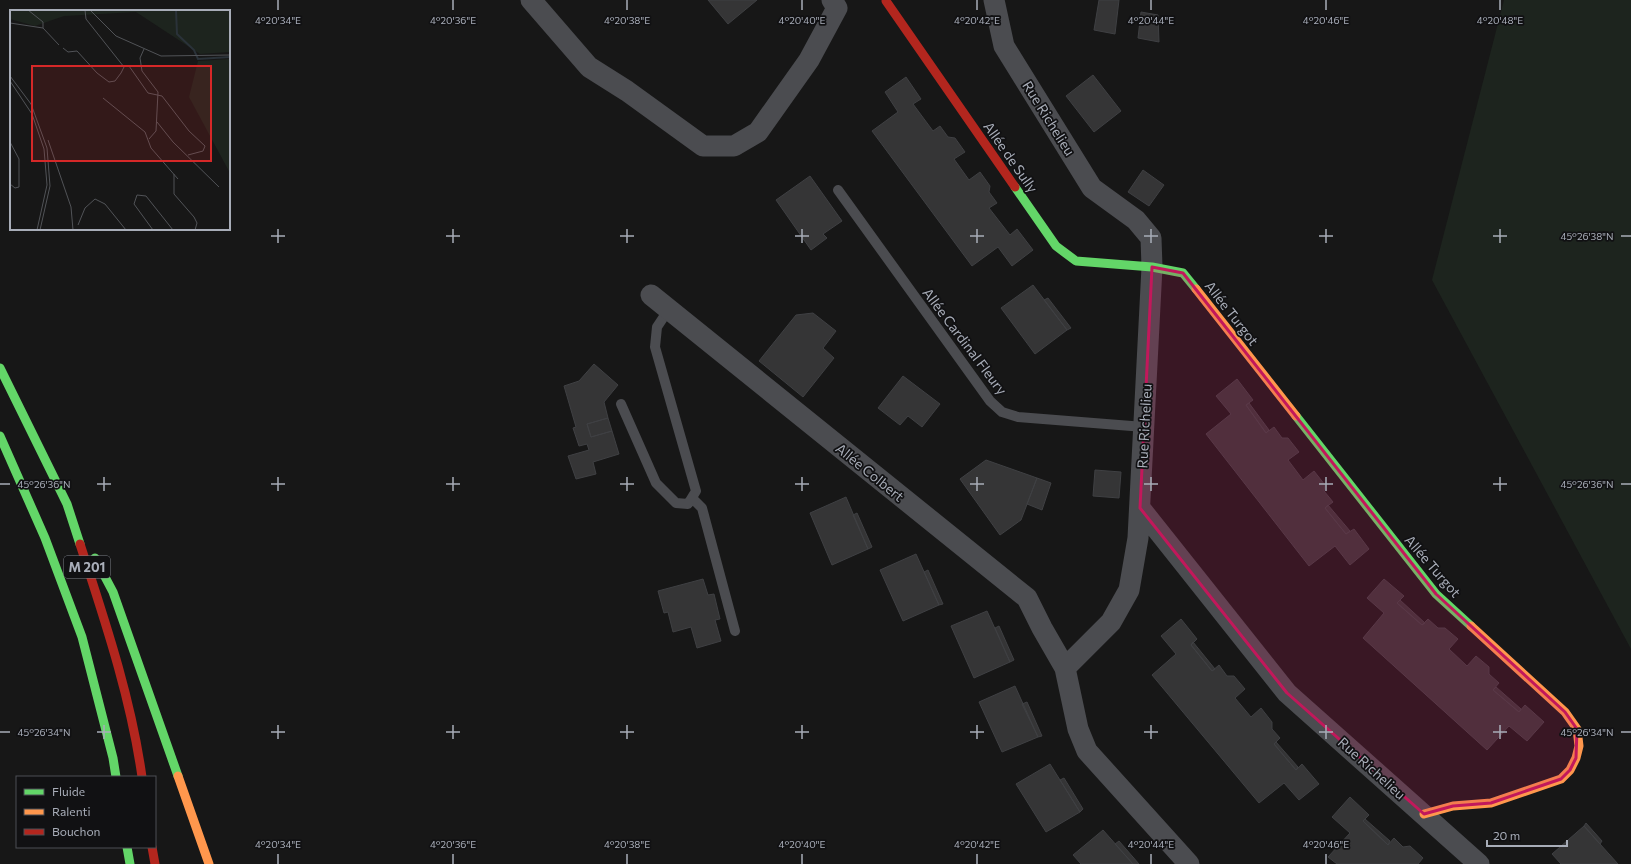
<svg xmlns="http://www.w3.org/2000/svg" width="1631" height="864" viewBox="0 0 1631 864" font-family="Commissioner,sans-serif">
<style>
.green{fill:#1d241e}
.building{fill:#353536;stroke:#3f4043}
.lines{fill:none;stroke-linecap:round;stroke-linejoin:round}
.lane{stroke:#4b4c50;stroke-width:10}
.street{stroke:#4b4c50;stroke-width:21}
.fast{stroke:#63d668;stroke-width:9}
.slow{stroke:#ff974d;stroke-width:9}
.jam{stroke:#b3261e;stroke-width:9}
.marked{fill:#c2185b;fill-opacity:0.2;stroke:#c2185b;stroke-width:3;stroke-linejoin:round}
.ticks{fill:none;stroke:#a8adb8;stroke-width:1.5}
.labels{text-anchor:middle;dominant-baseline:central;stroke-width:3.5;stroke-linejoin:round;paint-order:stroke}
.shield{fill:#111113;stroke:#7b7e86;stroke-width:1}
.shield-label{font-size:13px;font-weight:bold;fill:#a8adb8}
.street-label{font-size:14px;fill:#a8adb8;stroke:#111113}
.inset-river{fill:none;stroke:#2a3239;stroke-width:2}
.inset-road{fill:none;stroke:#515357;stroke-width:1}
.view{fill:#d62828;fill-opacity:0.15;stroke:#d62828;stroke-width:2}
.inset-edge{fill:none;stroke:#a8adb8;stroke-width:2}
.ticks-label{font-size:10px;text-anchor:middle;fill:#a8adb8;stroke:#111113;stroke-width:3.5;stroke-linejoin:round;paint-order:stroke}
</style>
<rect width="100%" height="100%" fill="#171717"/>
<path class="green" d="M1504,0H1631V649L1432,280Z"/>
<path class="building" d="M708,0H757L728,24Z
M1099,0H1119L1115,34L1094,30Z
M1141,12L1158,15L1159,42L1138,38Z
M1093,75L1121,111L1094,132L1066,96Z
M906,77L921,99L913,104L933,131L940,126L948,137L955,138L965,152L954,159L969,180L980,172L990,186L989,192L997,203L989,208L1010,235L1017,229L1033,250L1012,266L998,247L972,266L872,131L898,112L885,92Z
M1143,170L1164,185L1149,206L1128,192Z
M810,176L842,221L823,234L827,238L811,250L776,200Z
M1033,285L1067,330L1035,354L1001,308Z
M1048,298L1071,328L1067,330L1044,300Z
M813,313L836,331L823,348L834,358L803,397L759,361L796,315Z
M594,364L618,385L604,402L608,418L587,424L591,437L612,431L619,454L593,462L596,474L576,479L568,456L589,450L587,444L579,446L573,428L576,427L564,386L579,381Z
M903,376L940,404L922,427L908,416L900,425L878,408Z
M1237,379L1253,400L1246,405L1266,433L1274,427L1282,438H1288L1299,452L1288,460L1303,480L1314,471L1325,485L1324,491L1333,502L1325,508L1346,534L1354,529L1369,549L1350,565L1335,546L1309,566L1206,434L1231,414L1216,396Z
M1249,403L1269,430L1266,433L1246,405Z
M608,418L612,431L591,437L587,424Z
M986,460L1037,478L1021,520L1000,535L960,479Z
M1095,470L1121,472L1119,498L1093,496Z
M1037,478L1051,483L1042,510L1027,504Z
M846,497L868,549L832,565L810,513Z
M1328,505L1350,531L1346,534L1325,508Z
M857,513L872,547L868,549L853,515Z
M916,554L939,605L903,621L880,570Z
M928,570L943,604L939,605L924,572Z
M703,579L708,595L714,594L720,619L715,620L721,641L697,648L691,627L673,632L668,612L664,613L658,591Z
M1384,579L1404,596L1397,603L1422,625L1428,619L1438,628H1445L1458,639L1449,649L1467,666L1476,656L1489,667V674L1499,683L1493,690L1519,712L1525,705L1544,722L1527,741L1509,726L1487,750L1363,638L1384,613L1367,598Z
M1400,600L1425,623L1422,625L1397,603Z
M987,611L1010,662L974,678L951,626Z
M1181,619L1197,639L1191,645L1212,671L1219,665L1227,676H1234L1245,689L1235,698L1251,717L1261,708L1272,722V729L1280,738L1274,744L1296,770L1302,764L1319,784L1299,800L1284,783L1259,803L1152,675L1176,654L1161,636Z
M999,626L1014,660L1010,662L995,628Z
M1193,642L1215,669L1212,671L1191,645Z
M1015,686L1038,737L1002,752L979,702Z
M1496,687L1521,709L1519,712L1493,690Z
M1027,702L1042,736L1038,737L1022,704Z
M1276,742L1298,767L1296,770L1274,744Z
M1050,764L1080,812L1046,832L1016,784Z
M1064,778L1083,809L1080,812L1060,780Z
M1350,797L1369,815L1363,821L1388,845L1394,838L1403,847L1410,846L1423,858L1418,864H1337L1328,857L1350,833L1332,817Z
M1365,819L1390,841L1388,845L1363,821Z
M1586,823L1602,841L1600,844L1584,826Z
M1584,826L1600,844L1618,864H1561L1552,854Z
M1103,830L1133,864H1081L1073,855Z
M1119,841L1139,864H1133L1115,844Z"/>
<g class="lines">
<path class="lane" d="M838,190L990,401L1002,412L1018,417L1144,427
M621,404L656,483L676,503L688,504L696,491L655,347L657,327L669,309
M692,498L702,508L735,631"/>
<path class="street" d="M531,0L589,67L627,91L703,146H734L758,132L809,60L837,8L832,0
M994,0L1004,46L1092,188L1136,220L1151,238L1152,267L1138,538L1129,590L1111,622L1065,668
M651,295L1027,598L1042,628L1065,668L1078,729L1087,751L1189,864
M1140,508L1287,693L1479,864"/>
<path class="fast" d="M1015,187L1056,246L1076,261L1152,267L1183,273L1196,289
M0,368L67,504L80,544
M1296,416L1436,594L1471,626
M0,436L45,538L82,637L113,758L116,777
M95,558L113,592L178,776
M127,847L130,864"/>
<path class="slow" d="M1196,289L1296,416
M178,776L209,864
M1424,814L1453,806L1491,803L1561,779L1570,770L1576,758L1579,746L1577,729L1565,712L1471,626"/>
<path class="jam" d="M886,1L1015,187
M80,544C105,621 131,698 142,777
M152,847L155,864"/>
</g>
<path class="marked" d="M1152,267L1183,273L1436,594L1565,712L1577,729L1576,758L1570,770L1561,779L1491,803L1453,806L1424,814L1287,693L1140,508Z"/>
<path class="ticks" d="M278,0V10M453,0V10M627,0V10M802,0V10M977,0V10M1151,0V10M1326,0V10M1500,0V10M278,229V243M453,229V243M627,229V243M802,229V243M977,229V243M1151,229V243M1326,229V243M1500,229V243M271,236H285M446,236H460M620,236H634M795,236H809M970,236H984M1144,236H1158M1319,236H1333M1493,236H1507M1621,236H1631M104,477V491M278,477V491M453,477V491M627,477V491M802,477V491M977,477V491M1151,477V491M1326,477V491M1500,477V491M0,484H10M97,484H111M271,484H285M446,484H460M620,484H634M795,484H809M970,484H984M1144,484H1158M1319,484H1333M1493,484H1507M1621,484H1631M104,725V739M278,725V739M453,725V739M627,725V739M802,725V739M977,725V739M1151,725V739M1326,725V739M1500,725V739M0,732H10M97,732H111M271,732H285M446,732H460M620,732H634M795,732H809M970,732H984M1144,732H1158M1319,732H1333M1493,732H1507M1621,732H1631M278,854V864M453,854V864M627,854V864M802,854V864M977,854V864M1151,854V864M1326,854V864"/>
<g class="labels">
<rect class="shield" x="64" y="556" width="46" height="22" rx="3"/>
<g class="shield-label">
<text x="87" y="567">M 201</text>
</g>
<g class="street-label">
<text transform="translate(1049 118) rotate(58)">Rue Richelieu</text>
<text transform="translate(1011 157) rotate(55)">Allée de Sully</text>
<text transform="translate(1232 313) rotate(52)">Allée Turgot</text>
<text transform="translate(965 341) rotate(53)">Allée Cardinal Fleury</text>
<text transform="translate(1144 426) rotate(-87)">Rue Richelieu</text>
<text transform="translate(870 472) rotate(39)">Allée Colbert</text>
<text transform="translate(1433 566) rotate(49)">Allée Turgot</text>
<text transform="translate(1372 768) rotate(42)">Rue Richelieu</text>
</g>
</g>
<g transform="translate(10 10)">
<rect width="220" height="220" fill="#171717"/>
<path d="M0,0H220V42L190,44L126,2L54,6L25,16L0,9ZM220,49V163L179,87L188,51Z" fill="#1d241e"/>
<path class="inset-river" d="M166,0L167,24L184,40L188,49L220,47"/>
<path class="inset-road" d="M80,0L106,26L151,46L220,45M0,13L33,18V12L18,0M33,18L49,35M53,38L58,42L67,41L87,63L99,72L105,71L111,63L114,57L76,9L75,0M134,39L130,48L132,61L148,82L146,121L139,129M119,56L138,83L152,86L179,121L195,136L193,141L178,145M0,66L21,94L37,138L40,176L30,220M0,71L22,104L34,139L37,175L27,220M93,88L135,122L141,138L168,169M147,112L163,132L209,177M38,130L61,197L63,220M0,132L9,149V177L5,178L0,174M164,164V184L184,207L187,213L185,220M68,215L75,198L85,189L95,194L116,220M143,220L124,194L127,185L136,186L163,220"/>
<path class="view" d="M22,56H201V151H22Z"/>
<rect width="220" height="220" class="inset-edge"/>
</g>
<g class="ticks-label">
<text x="278" y="24">4°20'34"E</text>
<text x="453" y="24">4°20'36"E</text>
<text x="627" y="24">4°20'38"E</text>
<text x="802" y="24">4°20'40"E</text>
<text x="977" y="24">4°20'42"E</text>
<text x="1151" y="24">4°20'44"E</text>
<text x="1326" y="24">4°20'46"E</text>
<text x="1500" y="24">4°20'48"E</text>
<text x="1587" y="240">45°26'38"N</text>
<text x="44" y="488">45°26'36"N</text>
<text x="1587" y="488">45°26'36"N</text>
<text x="44" y="736">45°26'34"N</text>
<text x="1587" y="736">45°26'34"N</text>
<text x="278" y="848">4°20'34"E</text>
<text x="453" y="848">4°20'36"E</text>
<text x="627" y="848">4°20'38"E</text>
<text x="802" y="848">4°20'40"E</text>
<text x="977" y="848">4°20'42"E</text>
<text x="1151" y="848">4°20'44"E</text>
<text x="1326" y="848">4°20'46"E</text>
</g>
<rect x="16" y="776" width="140" height="72" fill="#111113" stroke="#4d4f55"/>
<rect x="24" y="789" width="20" height="6" fill="#63d668" stroke="#4d4f55"/>
<text x="52" y="796" font-size="12" fill="#a8adb8">Fluide</text>
<rect x="24" y="809" width="20" height="6" fill="#ff974d" stroke="#4d4f55"/>
<text x="52" y="816" font-size="12" fill="#a8adb8">Ralenti</text>
<rect x="24" y="829" width="20" height="6" fill="#b3261e" stroke="#4d4f55"/>
<text x="52" y="836" font-size="12" fill="#a8adb8">Bouchon</text>
<path d="M1487 840v6h80v-6" fill="none" stroke="#a8adb8" stroke-width="2"/>
<text x="1493" y="840" font-size="12" fill="#a8adb8" stroke="#111113" stroke-width="3" paint-order="stroke">20 m</text>
</svg>
